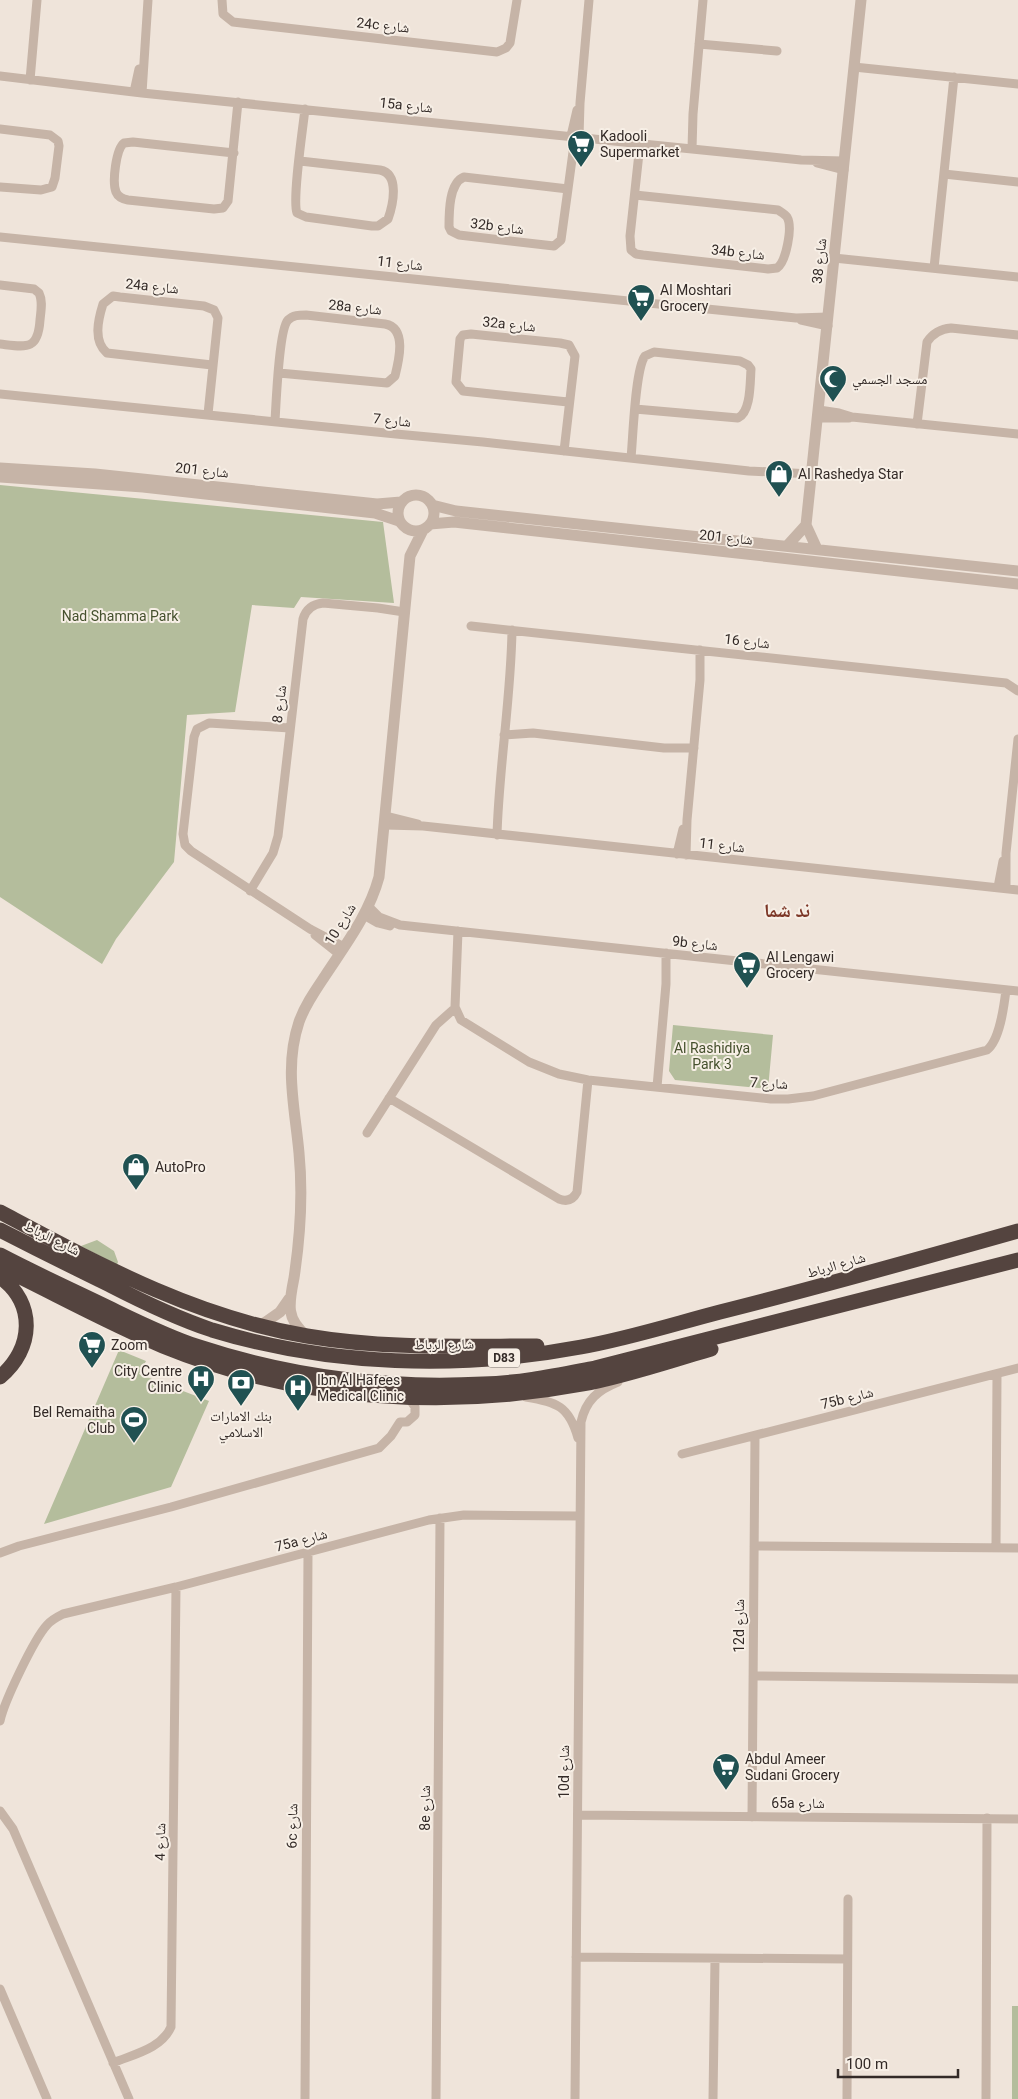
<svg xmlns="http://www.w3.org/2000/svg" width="1018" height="2099" viewBox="0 0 1018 2099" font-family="Roboto,'Noto Naskh Arabic',sans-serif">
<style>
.green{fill:#b4bd9c}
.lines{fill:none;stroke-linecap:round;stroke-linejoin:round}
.minor{stroke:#c6b4a7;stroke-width:9}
.tertiary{stroke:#c6b4a7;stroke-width:11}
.motorway{stroke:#54443f;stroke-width:15}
.labels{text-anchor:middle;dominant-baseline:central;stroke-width:4;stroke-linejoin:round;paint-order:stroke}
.shield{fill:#f7efe6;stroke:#6e6560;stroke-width:1}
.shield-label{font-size:12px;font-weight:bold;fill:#332a27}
.street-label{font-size:14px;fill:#332a27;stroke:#f7efe6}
.poi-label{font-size:14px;fill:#332a27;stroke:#f7efe6;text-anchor:start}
.park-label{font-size:14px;fill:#45502d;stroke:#f7efe6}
.district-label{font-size:19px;font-weight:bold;fill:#7c3626;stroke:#f7efe6}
</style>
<rect width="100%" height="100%" fill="#efe4da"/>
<path class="green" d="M0,485L383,522L394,603L301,597L294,608L252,605L235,712L187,715L174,862L116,939L102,964L0,897Z
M673,1025L773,1035L768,1089L675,1080L669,1071Z
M97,1240L114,1251L118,1262L117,1265L81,1246Z
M119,1350L146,1361L139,1374L209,1401L171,1487L44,1524Z
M1012,2006H1018V2099H1012Z"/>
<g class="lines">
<path class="minor" d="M222,0L223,14L233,22L497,52L506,48L510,43L517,0
M699,44L777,51
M854,67L1018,84
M0,76L142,93L692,149L801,160L844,161
M30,80L37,0
M134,92L139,69
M142,93L148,0
M0,129L50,135L58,141L59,146L55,178L52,187L41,190L0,187
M571,136L577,110
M579,137L580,103L589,0
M692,149L693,114L703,0
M234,153L133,142L124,143C116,149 112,182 116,192C118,197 123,199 128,200L214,209L223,208L228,201L238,102
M300,161L380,170C400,174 393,205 388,219L378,226H372L306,217L297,213C292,200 303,127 305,109
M817,163L844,170
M944,174L1018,182
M568,189L561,240L554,246L459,235L451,231L449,227C449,212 449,183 464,177L568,189L575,137
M635,195L778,210C781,212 785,214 787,217C793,227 786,262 777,268L768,269L643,255L636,254L631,250L630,236L640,144
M0,237L796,318L828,317
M834,258L1018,277
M934,268L954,77
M0,285L34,289L39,293C43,301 41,310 40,320C38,351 26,347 0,344
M801,320L828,326
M0,394L396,434L483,442L749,471L812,474
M819,410L839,413L852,417L1018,434
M208,414L218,318L214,310L204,306L120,297L113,296L103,304C98,320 93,341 107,353L212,365
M818,418H849
M275,421C276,405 279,329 288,320C293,315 299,315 306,315L385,324C407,328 399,360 395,376L387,383L279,373
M917,424L927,342C933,333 940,329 951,328L1018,335
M564,451L575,356L569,345L560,343L471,334L463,335L460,339L456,382L463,391L568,402
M631,458C633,438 635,369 645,356L654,352L740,361L748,365L751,369C750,383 751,412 738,418L635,409
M471,626L1006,683L1018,691
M290,728L209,723L197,729L194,737L183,834L185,845L191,851L310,929L344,947
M504,735L533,733L664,748H694
M386,816L418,824
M385,825L423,826L1018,890
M497,835C499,766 511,698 512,630
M677,854L683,829
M686,855L687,820L700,680V650
M998,887L1003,861
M1006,888V853L1018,739
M250,891L273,853L278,836L303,619C306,609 313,604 323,603L378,608L404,612
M369,907L379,917L400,925L1018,991
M364,915L378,923L390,926
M458,931L455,1007L461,1020L529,1062L559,1074L588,1080L771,1099H788L813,1096L987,1050C1000,1040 1004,1006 1006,990
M315,935L339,954
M657,1087L666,984V953
M389,1098L559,1199C567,1202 573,1200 577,1192L588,1080
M367,1133L436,1025L455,1008
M526,1397C557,1402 569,1406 578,1438
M682,1454L1018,1368
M754,1546L1018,1548
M996,1547L997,1374
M0,1553L19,1546L171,1507L379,1448L391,1436L400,1422H407L415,1415V1407L408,1397
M753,1676L1018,1679
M0,1721C4,1702 34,1639 47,1625C51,1620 57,1617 63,1614L176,1587L429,1520L464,1515L579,1516
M0,1811L13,1829L129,2099
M578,1815L1018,1819
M752,1817L755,1436
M576,1957L847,1959
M0,1989L47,2099
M113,2063C134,2054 161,2049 171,2027L176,1587
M305,2099L308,1553
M436,2099L440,1518
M575,2099L581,1422C586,1400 598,1390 618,1382
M713,2099L715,1959
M847,2099L848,1899
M986,2099L987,1818"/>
<path class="tertiary" d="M0,468L95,474L377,504L401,502
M0,477L143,487L375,513L399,521
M398 513a18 18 0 1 1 36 0a18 18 0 1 1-36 0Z
M432,505L456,511L1018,571
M430,524L454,522L1018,584
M787,546L806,525
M817,549L806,525L861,0
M260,1326L280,1312L289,1299
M307,1336C285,1319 289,1303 294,1278C300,1238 303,1194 299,1153C295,1108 284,1067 299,1022C305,1005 315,991 325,976C346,944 369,914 379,877L410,556L423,530"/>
<path class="motorway" d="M0,1212C100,1265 194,1317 307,1336C383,1349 461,1346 537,1346
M0,1230C37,1249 73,1267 110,1285C143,1302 176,1318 212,1330C330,1366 460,1370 581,1347C627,1339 674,1324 720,1312C820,1287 919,1259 1018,1231
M0,1255C36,1274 72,1290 109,1308C138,1322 168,1337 199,1347C290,1377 387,1389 483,1384C521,1383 558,1375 595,1368L1018,1260
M0,1267C54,1293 108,1323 163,1346C295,1400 444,1410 583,1384C626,1376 669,1361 711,1349
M0,1277C36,1303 34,1349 0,1377"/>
</g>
<defs>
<symbol id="supermarket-pin" viewBox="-11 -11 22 30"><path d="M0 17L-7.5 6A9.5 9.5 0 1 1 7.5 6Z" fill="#205152" stroke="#f7efe6"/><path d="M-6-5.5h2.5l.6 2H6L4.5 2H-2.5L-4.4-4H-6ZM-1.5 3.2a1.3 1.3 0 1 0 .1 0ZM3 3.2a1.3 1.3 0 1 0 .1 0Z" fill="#fff"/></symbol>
<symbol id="mosque-pin" viewBox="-11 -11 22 30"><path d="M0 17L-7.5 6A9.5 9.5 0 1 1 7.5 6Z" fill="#205152" stroke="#f7efe6"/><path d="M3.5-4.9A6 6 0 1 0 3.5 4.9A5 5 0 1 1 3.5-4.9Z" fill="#fff"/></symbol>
<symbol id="shop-pin" viewBox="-11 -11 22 30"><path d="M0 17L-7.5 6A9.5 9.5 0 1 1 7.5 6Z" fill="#205152" stroke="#f7efe6"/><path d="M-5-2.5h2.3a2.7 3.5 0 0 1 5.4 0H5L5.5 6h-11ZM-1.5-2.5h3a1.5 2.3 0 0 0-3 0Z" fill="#fff"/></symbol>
<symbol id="hospital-pin" viewBox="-11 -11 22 30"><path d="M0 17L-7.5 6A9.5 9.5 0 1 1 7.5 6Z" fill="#205152" stroke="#f7efe6"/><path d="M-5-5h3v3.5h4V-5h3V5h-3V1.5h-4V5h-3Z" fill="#fff"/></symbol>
<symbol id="bank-pin" viewBox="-11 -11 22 30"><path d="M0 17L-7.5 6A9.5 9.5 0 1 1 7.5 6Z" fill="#205152" stroke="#f7efe6"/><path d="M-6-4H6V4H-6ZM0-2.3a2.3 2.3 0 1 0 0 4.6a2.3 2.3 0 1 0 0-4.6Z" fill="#fff"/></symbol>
<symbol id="stadium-pin" viewBox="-11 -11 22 30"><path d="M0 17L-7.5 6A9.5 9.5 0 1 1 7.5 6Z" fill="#205152" stroke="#f7efe6"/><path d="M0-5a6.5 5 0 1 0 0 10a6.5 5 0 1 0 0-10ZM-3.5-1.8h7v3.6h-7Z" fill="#fff"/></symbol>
</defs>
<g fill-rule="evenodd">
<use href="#supermarket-pin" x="565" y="128" width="32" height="43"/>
<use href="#supermarket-pin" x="625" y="282" width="32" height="43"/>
<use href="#mosque-pin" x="817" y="363" width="32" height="43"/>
<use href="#shop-pin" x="763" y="458" width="32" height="43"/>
<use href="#supermarket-pin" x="731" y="949" width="32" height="43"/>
<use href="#shop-pin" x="120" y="1151" width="32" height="43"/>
<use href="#supermarket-pin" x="76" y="1329" width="32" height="43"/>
<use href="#hospital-pin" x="185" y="1363" width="32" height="43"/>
<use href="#bank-pin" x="225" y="1367" width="32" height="43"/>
<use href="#hospital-pin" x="282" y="1372" width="32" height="43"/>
<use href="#stadium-pin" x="118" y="1404" width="32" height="43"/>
<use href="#supermarket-pin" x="710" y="1751" width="32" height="43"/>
</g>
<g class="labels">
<rect class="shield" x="488" y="1348.5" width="32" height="19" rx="4"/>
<g class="shield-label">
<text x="504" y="1358">D83</text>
</g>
<g class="street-label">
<text transform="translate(383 25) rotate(6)">24c شارع</text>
<text transform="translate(406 105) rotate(6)">15a شارع</text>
<text transform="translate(497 226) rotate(7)">32b شارع</text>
<text transform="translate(738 252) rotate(6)">34b شارع</text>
<text transform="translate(819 261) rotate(-84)">شارع 38</text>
<text transform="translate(400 263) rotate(6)">شارع 11</text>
<text transform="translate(152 286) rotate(6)">24a شارع</text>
<text transform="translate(355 307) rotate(6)">28a شارع</text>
<text transform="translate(509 324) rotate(6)">32a شارع</text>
<text transform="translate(392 420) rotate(6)">شارع 7</text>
<text transform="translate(202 470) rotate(6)">شارع 201</text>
<text transform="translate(726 537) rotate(6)">شارع 201</text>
<text transform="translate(747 641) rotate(6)">شارع 16</text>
<text transform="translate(279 704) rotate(-83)">شارع 8</text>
<text transform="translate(722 845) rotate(6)">شارع 11</text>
<text transform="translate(340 924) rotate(-58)">شارع 10</text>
<text transform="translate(695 943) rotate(6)">9b شارع</text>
<text transform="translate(769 1083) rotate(3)">شارع 7</text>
<text transform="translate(52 1238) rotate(26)">شارع الرباط</text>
<text transform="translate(836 1265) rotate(-16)">شارع الرباط</text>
<text transform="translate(444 1344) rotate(-1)">شارع الرباط</text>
<text transform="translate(847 1398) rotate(-14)">75b شارع</text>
<text transform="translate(301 1540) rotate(-15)">75a شارع</text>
<text transform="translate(739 1626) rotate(-90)">12d شارع</text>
<text transform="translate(564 1772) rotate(-90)">10d شارع</text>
<text x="798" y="1803">65a شارع</text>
<text transform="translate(425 1808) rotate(-90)">8e شارع</text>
<text transform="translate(292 1826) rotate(-89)">6c شارع</text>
<text transform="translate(160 1842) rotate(-89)">شارع 4</text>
</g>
<g class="poi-label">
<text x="600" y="136">Kadooli<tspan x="600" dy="16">Supermarket</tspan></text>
<text x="660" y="290">Al Moshtari<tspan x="660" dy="16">Grocery</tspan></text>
<text x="852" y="379">مسجد الجسمي</text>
<text x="798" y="474">Al Rashedya Star</text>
<text x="766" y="957">Al Lengawi<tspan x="766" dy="16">Grocery</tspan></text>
<text x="155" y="1167">AutoPro</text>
<text x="111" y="1345">Zoom</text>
<text x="182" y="1371" text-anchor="end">City Centre<tspan x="182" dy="16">Clinic</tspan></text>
<text x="317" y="1380">Ibn Al Hafees<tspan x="317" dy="16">Medical Clinic</tspan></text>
<text x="115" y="1412" text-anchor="end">Bel Remaitha<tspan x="115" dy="16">Club</tspan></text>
<text x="241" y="1416" text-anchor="middle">بنك الامارات<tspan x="241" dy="16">الاسلامي</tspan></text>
<text x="745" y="1759">Abdul Ameer<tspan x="745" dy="16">Sudani Grocery</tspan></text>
</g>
<g class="park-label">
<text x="120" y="616">Nad Shamma Park</text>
<text x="712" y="1048">Al Rashidiya<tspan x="712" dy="16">Park 3</tspan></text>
</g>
<g class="district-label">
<text x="787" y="910">ند شما</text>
</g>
</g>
<path d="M838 2069v8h120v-8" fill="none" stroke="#332a27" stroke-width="2.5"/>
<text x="846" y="2069" font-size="15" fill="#332a27" stroke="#f7efe6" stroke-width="4" paint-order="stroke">100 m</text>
</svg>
